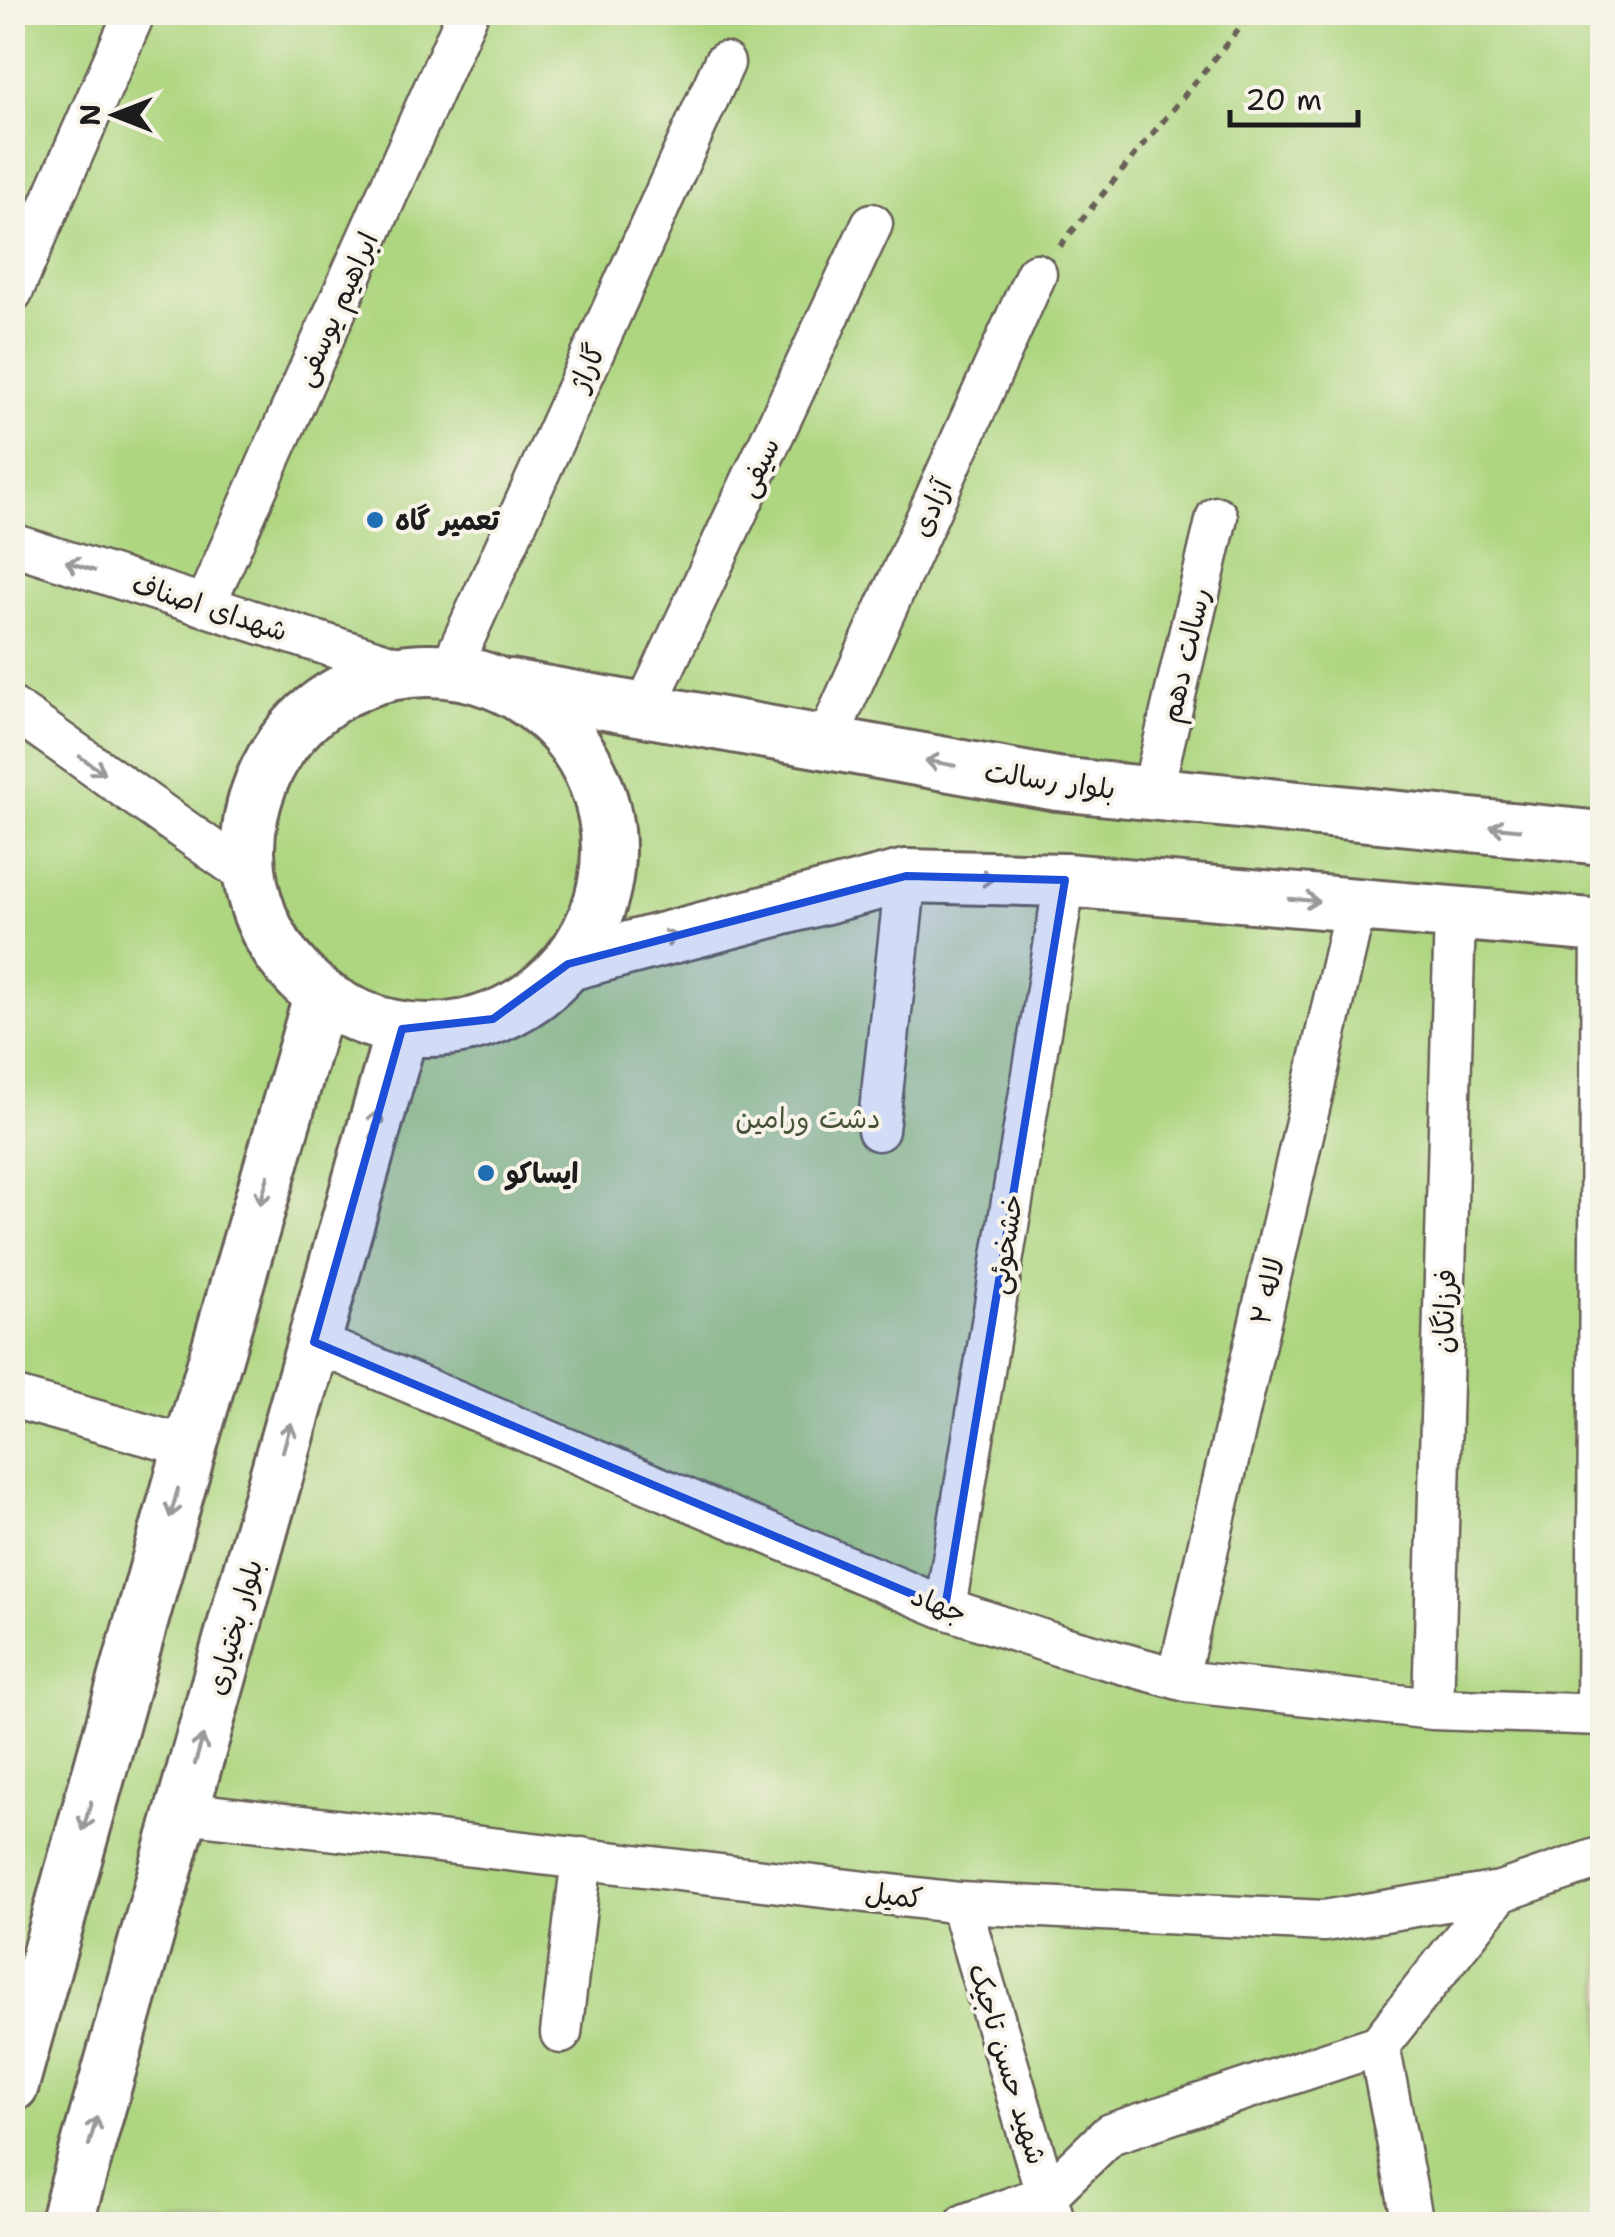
<svg xmlns="http://www.w3.org/2000/svg" width="1615" height="2237" viewBox="0 0 1615 2237" font-family="'Shantell Sans','Playpen Sans Arabic',sans-serif">
<style>
.green{fill:#aed680;stroke:#65794e;stroke-width:2.5}
.lines{fill:none;stroke-linecap:round;stroke-linejoin:round}
.minor-casing{stroke:#686157;stroke-width:45}
.major-casing{stroke:#686157;stroke-width:58}
.path{stroke:#686157;stroke-width:6;stroke-dasharray:8 8;stroke-linecap:butt}
.minor{stroke:#fff;stroke-width:40}
.major{stroke:#fff;stroke-width:52}
.oneway{stroke:#999}
.marked{fill:#1d4ed8;fill-opacity:0.2;stroke:#1d4ed8;stroke-width:8;stroke-linejoin:round}
.poi-dot{fill:#1f6fb2;stroke:#f7f3e8;stroke-width:4}
.labels{text-anchor:middle;dominant-baseline:central;stroke-width:8;stroke-linejoin:round;paint-order:stroke}
.street-label{font-size:28px;fill:#1c1c1c;stroke:#f7f3e8}
.poi-label{font-size:28px;font-weight:bold;fill:#1c1c1c;stroke:#f7f3e8;text-anchor:start}
.park-label{font-size:28px;fill:#48543a;stroke:#f7f3e8}
</style>
<rect width="100%" height="100%" fill="#f7f3e8"/>
<filter id="ink" filterUnits="userSpaceOnUse"><feTurbulence type="fractalNoise" baseFrequency=".01" numOctaves="2"/><feDisplacementMap in="SourceGraphic" scale="20" xChannelSelector="R" yChannelSelector="G"/><feConvolveMatrix kernelMatrix="1 2 1 2 8 2 1 2 1" color-interpolation-filters="sRGB"/></filter>
<filter id="wash" filterUnits="userSpaceOnUse"><feTurbulence type="fractalNoise" baseFrequency=".0048" numOctaves="4" result="noise"/><feDisplacementMap in="SourceGraphic" scale="40" xChannelSelector="R" yChannelSelector="G"/><feGaussianBlur stdDeviation="2.25" result="paint"/><feColorMatrix in="noise" values="0 0 0 0 0 0 0 0 0 0 0 0 0 0 0 0 0 1.4 0 .05"/><feComposite in="paint" operator="in"/></filter>
<g filter="url(#wash)">
<rect width="100%" height="100%" fill="#f4e0c5"/>
<path class="green" d="M13,13H1602V2224H13Z"/>
</g>
<g filter="url(#ink)">
<g class="lines">
<defs>
<path id="minor" d="M12,292L135,12
M12,544L406,670
M205,605L468,12
M450,670L724,63
M12,708L249,876
M644,710L872,224
M826,742L1036,274
M1152,793L1217,517
M878,1130L906,876
M314,1342L945,1608L1060,1646L1190,1682L1433,1709L1602,1715
M12,1397L190,1447
M945,1608L1065,880
M1178,1678L1356,904
M1433,1709L1455,914
M1597,1714L1602,926
M182,1812L960,1903L1324,1921L1500,1892L1602,1857
M960,1903L1055,2224
M561,2033L582,1858
M966,2224L1047,2195L1110,2134L1379,2045
M1413,2224L1379,2045L1500,1892"/>
<path id="major" d="M248 850a180 180 0 1 1 360 0a180 180 0 1 1-360 0Z
M510,686L1057,784L1602,838
M568,964L906,876L1065,880L1602,926
M12,2085L190,1447L320,996
M66,2224L402,1029"/>
</defs>
<use href="#minor" class="minor-casing"/>
<use href="#major" class="major-casing"/>
<path class="path" d="M1060,246L1253,12"/>
<use href="#minor" class="minor"/>
<use href="#major" class="major"/>
</g>
<defs><path id="oneway-shaft" d="M-6 0H5M1.5-3L5.5 0L1.5 3" fill="none" stroke-width="1.6" stroke-linecap="round" stroke-linejoin="round" transform="scale(2.5)"/></defs>
<g class="oneway">
<use href="#oneway-shaft" transform="translate(80 566) rotate(-162)"/>
<use href="#oneway-shaft" transform="translate(940 763) rotate(-170)"/>
<use href="#oneway-shaft" transform="translate(92 765) rotate(35)"/>
<use href="#oneway-shaft" transform="translate(1505 828) rotate(-174)"/>
<use href="#oneway-shaft" transform="translate(980 878) rotate(1)"/>
<use href="#oneway-shaft" transform="translate(1304 900) rotate(5)"/>
<use href="#oneway-shaft" transform="translate(663 939) rotate(-14)"/>
<use href="#oneway-shaft" transform="translate(375 1124) rotate(-74)"/>
<use href="#oneway-shaft" transform="translate(264 1190) rotate(106)"/>
<use href="#oneway-shaft" transform="translate(287 1437) rotate(-74)"/>
<use href="#oneway-shaft" transform="translate(174 1503) rotate(106)"/>
<use href="#oneway-shaft" transform="translate(199 1750) rotate(-74)"/>
<use href="#oneway-shaft" transform="translate(87 1816) rotate(106)"/>
<use href="#oneway-shaft" transform="translate(93 2131) rotate(-74)"/>
</g>
</g>
<path class="marked" d="M906,876L1065,880L945,1608L314,1342L402,1029L493,1019L568,964Z"/>
<g class="poi-dot">
<circle cx="375" cy="520" r="10"/>
<circle cx="486" cy="1173" r="10"/>
</g>
<g class="labels">
<g class="street-label">
<text transform="translate(336 309) rotate(-66)">ابراهیم یوسفی</text>
<text transform="translate(587 367) rotate(-66)">گاراژ</text>
<text transform="translate(758 467) rotate(-65)">سیفی</text>
<text transform="translate(931 508) rotate(-66)">آزادی</text>
<text transform="translate(210 607) rotate(18)">شهدای اصناف</text>
<text transform="translate(1185 655) rotate(-77)">رسالت دهم</text>
<text transform="translate(1050 780) rotate(8)">بلوار رسالت</text>
<text transform="translate(1005 1244) rotate(-81)">خشخوئی</text>
<text transform="translate(1267 1291) rotate(-77)">لاله ۲</text>
<text transform="translate(1444 1311) rotate(-88)">فرزانگان</text>
<text transform="translate(939 1604) rotate(21)">جهاد</text>
<text transform="translate(234 1627) rotate(-74)">بلوار بختیاری</text>
<text transform="translate(894 1895) rotate(7)">کمیل</text>
<text transform="translate(1008 2064) rotate(73)">شهید حسن تاجیک</text>
</g>
<g class="poi-label">
<text x="395" y="520">تعمیر گاه</text>
<text x="506" y="1173">ایساکو</text>
</g>
<g class="park-label">
<text x="808" y="1118">دشت ورامین</text>
</g>
</g>
<rect width="1615" height="2237" fill="none" stroke="#f7f3e8" stroke-width="50"/>
<g transform="translate(115 115) rotate(270)" stroke="#f7f3e8" stroke-width="8" paint-order="stroke">
<path d="M0-8L18 38L0 25L-18 38Z" fill="#1c1c1c"/>
<text y="-15" font-size="28" font-weight="bold" text-anchor="middle" fill="#1c1c1c">N</text>
</g>
<path d="M1230 110v15h128v-15" fill="none" stroke="#1c1c1c" stroke-width="5"/>
<text x="1245" y="110" font-size="30" fill="#1c1c1c" stroke="#f7f3e8" stroke-width="8" paint-order="stroke">20 m</text>
</svg>
